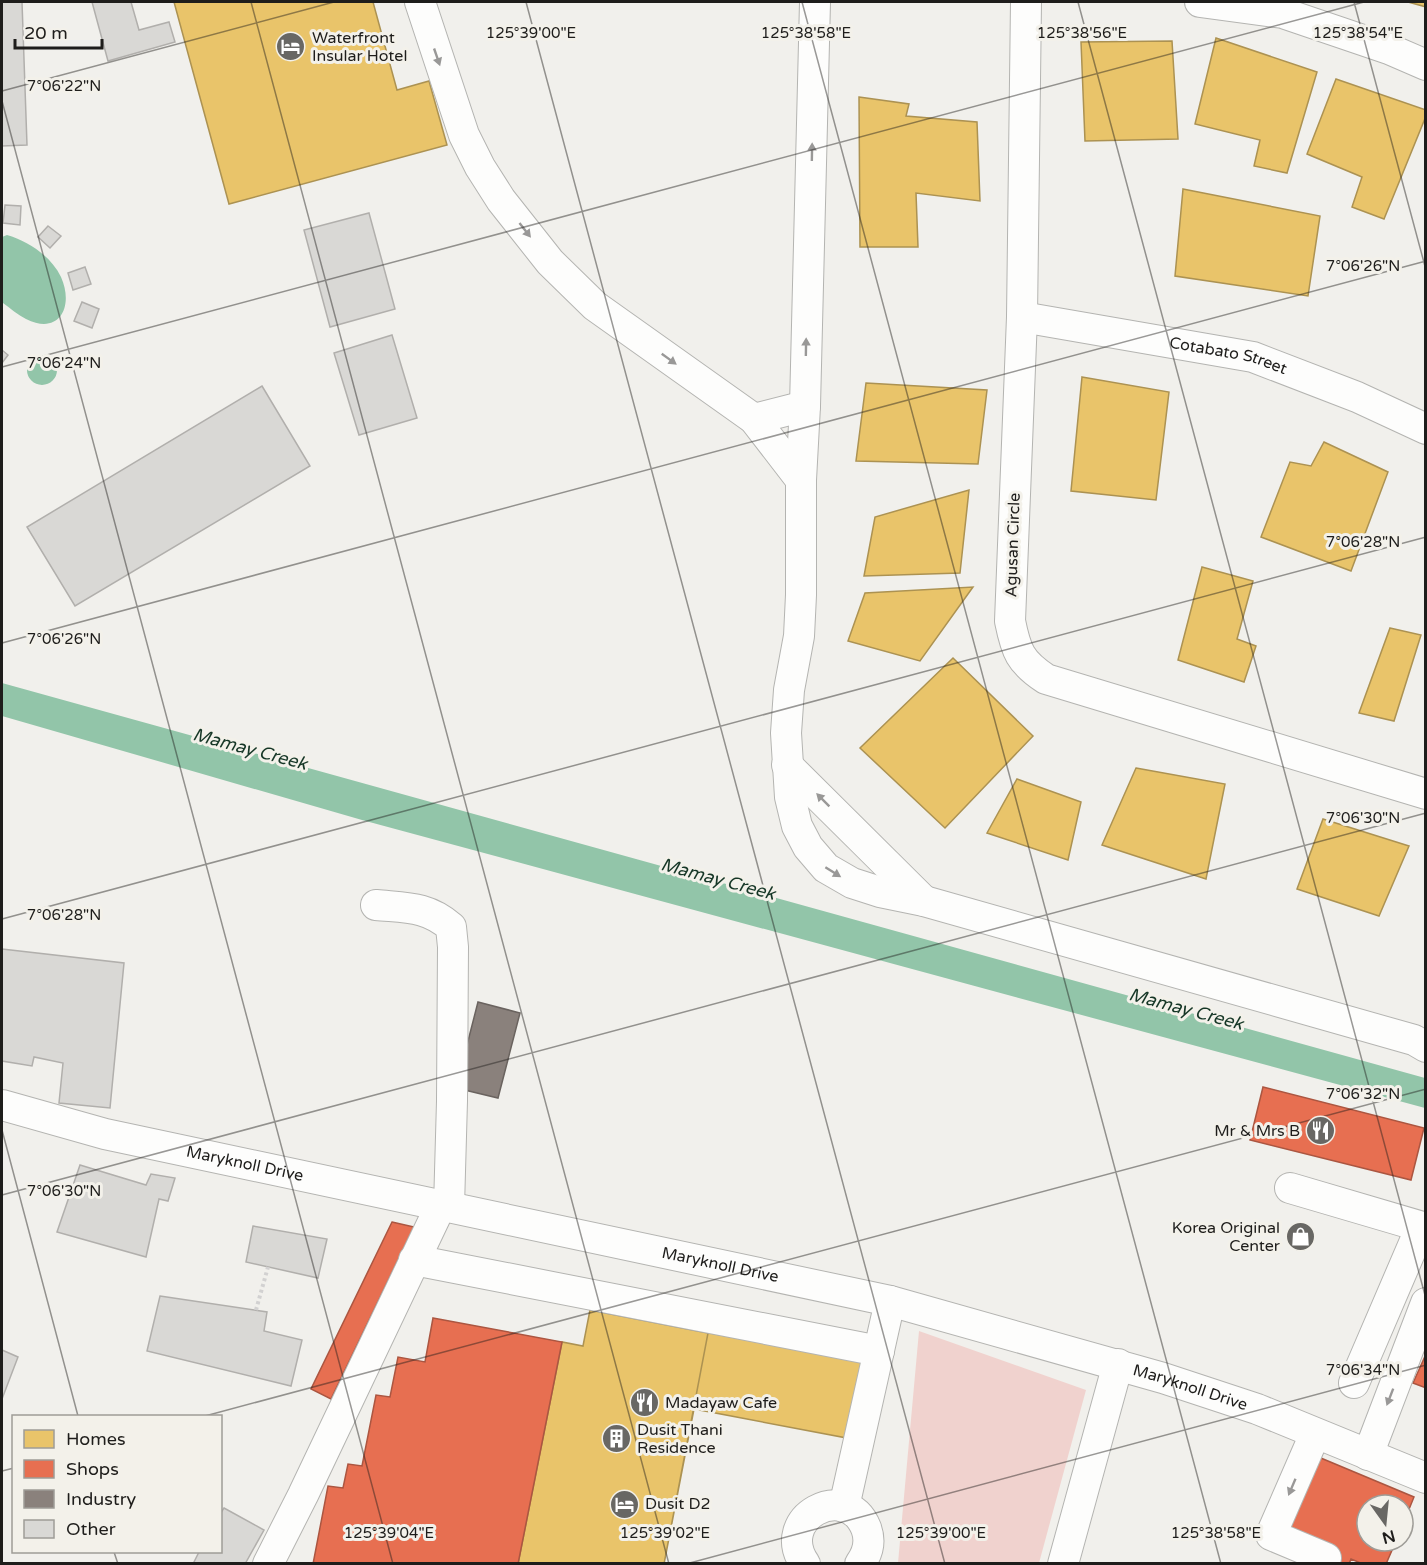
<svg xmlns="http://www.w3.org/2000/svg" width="1427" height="1565" viewBox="0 0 1427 1565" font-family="'Varela Round',sans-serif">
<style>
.green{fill:#f0d2ce}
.water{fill:#92c5a9}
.homes{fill:#e9c46a;stroke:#ac9252;stroke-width:1.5}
.shops{fill:#e76f51;stroke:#ab5641;stroke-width:1.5}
.industry{fill:#8a817c;stroke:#6a635f;stroke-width:1.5}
.building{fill:#d9d8d5;stroke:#b1afac;stroke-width:1.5}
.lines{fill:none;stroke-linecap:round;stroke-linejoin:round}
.minor-casing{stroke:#b4b4b1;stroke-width:32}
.path{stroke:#d2d1d1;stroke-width:4;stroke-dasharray:3 3;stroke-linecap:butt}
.minor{stroke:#fdfdfc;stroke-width:30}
.oneway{fill:#999897}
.ticks{fill:none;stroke:#1e1d1b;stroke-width:1.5;stroke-opacity:0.45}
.labels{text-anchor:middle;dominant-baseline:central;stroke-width:6;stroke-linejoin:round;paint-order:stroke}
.poi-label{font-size:16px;fill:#1e1d1b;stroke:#f3f1ea;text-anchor:start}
.street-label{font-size:16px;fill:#1e1d1b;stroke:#f3f1ea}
.water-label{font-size:18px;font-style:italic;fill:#163727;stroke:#f3f1ea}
.ticks-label{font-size:15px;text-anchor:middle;fill:#1e1d1b;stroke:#f3f1ea;stroke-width:6;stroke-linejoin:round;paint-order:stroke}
</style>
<rect width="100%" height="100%" fill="#f1f0ec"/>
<path class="green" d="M919,1331L1086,1390L1039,1563H898Z"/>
<path class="water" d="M7,235C28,241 51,256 61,277C74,306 60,336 26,319C18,315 10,308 3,303L2,237Z
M27 370a15 15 0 1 1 30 0a15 15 0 1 1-30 0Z
M2,683L1425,1078V1108L362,820L2,716Z"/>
<path class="homes" d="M174,2H373L397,90L429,81L447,145L229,204Z
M1408,2H1426V7Z
M1216,38L1317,72L1287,173L1254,166L1260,140L1195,124Z
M1172,41L1178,139L1085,141L1081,42Z
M1336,79L1426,110V116L1384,219L1352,207L1362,177L1307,154Z
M859,97L909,104L906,116L977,122L980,201L916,193L918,247H860Z
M1183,189L1320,216L1308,296L1175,276Z
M1082,377L1169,392L1156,500L1071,491Z
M866,383L987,390L978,464L856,461Z
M1324,442L1388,472L1351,571L1261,537L1290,462L1311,466Z
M969,490L960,573L864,576L875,517Z
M1202,567L1253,581L1237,639L1256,646L1244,682L1178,660Z
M973,587L920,661L848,641L865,593Z
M1390,628L1421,635L1394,721L1359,713Z
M953,658L1033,736L945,828L860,748Z
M1136,768L1225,784L1206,879L1102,845Z
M1017,779L1081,802L1068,860L987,833Z
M1323,819L1409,846L1379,916L1297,889Z
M590,1310L862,1362L847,1438L694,1409L664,1564H518L562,1342L583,1346Z
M590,1310L708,1333L664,1564H518L562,1342L583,1346Z"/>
<path class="shops" d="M1263,1087L1424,1128L1411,1180L1250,1140Z
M392,1222L414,1227L331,1399L311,1389Z
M433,1318L562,1342L518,1564H313L328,1486L343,1488L348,1464L362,1466L376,1395L390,1397L398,1357L425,1362Z
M1426,1354V1388L1413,1383Z
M1316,1456L1414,1497L1403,1524V1505H1367V1541H1396L1386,1564H1363L1351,1559L1349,1564H1323L1284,1531Z"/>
<path class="industry" d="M478,1002L520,1013L498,1098L456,1088Z"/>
<path class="building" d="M2,2H22L27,145L2,146Z
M92,2H131L139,30L169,22L175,42L108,61Z
M5,205L21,206L20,225L3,223Z
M369,213L395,309L330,327L304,230Z
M48,226L61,236L50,248L38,237Z
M85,267L91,284L73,290L68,273Z
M82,302L99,309L92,328L74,321Z
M392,335L417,418L359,435L334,353Z
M2,350L8,355L2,363Z
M262,386L310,466L75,606L27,527Z
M2,949L124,963L110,1108L59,1103L63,1063L34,1057L32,1066L2,1061Z
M80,1165L146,1185L151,1174L175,1178L168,1201L159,1199L146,1257L57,1232Z
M253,1226L327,1239L318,1278L246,1262Z
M160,1296L267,1312L264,1331L302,1340L291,1386L147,1351Z
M2,1350L18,1357L2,1399Z
M224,1508L264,1530L245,1564H193L199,1552H220V1514Z"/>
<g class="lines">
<defs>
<g id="minor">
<path d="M420,2L464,135L480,167L501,200L550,262L595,306L754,419L801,480"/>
<path d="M815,2L805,406L801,480V595L799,636L789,690L786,733L790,797L797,826L808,847L826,868L852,883L880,892L924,901L1414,1040L1426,1047"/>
<path d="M1026,2L1022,317L1010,621C1016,651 1020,662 1046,679L1426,794"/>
<path d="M1200,2L1283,13L1389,49L1426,65"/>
<path id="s1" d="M1022,317L1253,357L1357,397L1426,429"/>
<path d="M754,419L805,406"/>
<path d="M787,765L924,901"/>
<path d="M376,905C406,908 427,906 451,927L453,947L452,1101L449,1207"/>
<path id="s2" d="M2,1105L105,1134L890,1301L1163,1378L1257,1409L1426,1478"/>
<path d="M1290,1188L1426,1228"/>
<path d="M414,1260L879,1351"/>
<path d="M1354,1383L1421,1227"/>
<path d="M1315,1434L1271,1535L1326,1558"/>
<path d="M1368,1455L1426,1303"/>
<path d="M844,1507L890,1301"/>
<path d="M268,1564L303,1495L441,1205"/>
<path d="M805,1564C773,1518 846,1479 866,1528C871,1541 868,1553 860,1564"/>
<path d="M1063,1564L1118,1364"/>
</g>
</defs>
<use href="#minor" class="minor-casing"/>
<path class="path" d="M256,1310L268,1267"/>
<use href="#minor" class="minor"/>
</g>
<defs><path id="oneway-solid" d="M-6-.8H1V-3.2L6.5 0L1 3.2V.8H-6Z" transform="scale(1.5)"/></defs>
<g class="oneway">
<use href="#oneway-solid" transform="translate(437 57) rotate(71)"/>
<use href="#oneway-solid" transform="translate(812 152) rotate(-89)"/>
<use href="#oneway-solid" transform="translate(525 230) rotate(52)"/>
<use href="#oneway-solid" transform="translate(806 347) rotate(-89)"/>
<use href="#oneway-solid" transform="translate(669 359) rotate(36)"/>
<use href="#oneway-solid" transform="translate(823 800) rotate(-135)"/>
<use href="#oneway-solid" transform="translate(833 872) rotate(32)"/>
<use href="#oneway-solid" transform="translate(1390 1397) rotate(111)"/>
<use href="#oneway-solid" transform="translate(1292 1487) rotate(113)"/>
</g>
<path class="ticks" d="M251,2L669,1564M526,2L945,1564M802,2L1221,1564M1078,2L1426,1299M1354,2L1426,270M2,91L334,2M2,101L393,1564M2,367L1364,2M2,643L1426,261M2,919L1426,537M2,1130L78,1416M2,1195L1426,813M205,1416L1426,1089M2,1471L14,1468M114,1552L118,1564M686,1564L1426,1365"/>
<defs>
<symbol id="hotel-disc" viewBox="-11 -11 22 22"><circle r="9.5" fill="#686764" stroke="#f3f1ea"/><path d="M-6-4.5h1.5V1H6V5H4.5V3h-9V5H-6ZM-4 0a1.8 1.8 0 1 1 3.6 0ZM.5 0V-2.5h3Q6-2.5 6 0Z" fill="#fff"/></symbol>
<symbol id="restaurant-disc" viewBox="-11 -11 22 22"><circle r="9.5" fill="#686764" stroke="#f3f1ea"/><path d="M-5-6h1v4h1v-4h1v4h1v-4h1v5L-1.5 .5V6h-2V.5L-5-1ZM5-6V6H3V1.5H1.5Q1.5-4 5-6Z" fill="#fff"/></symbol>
<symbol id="shop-disc" viewBox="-11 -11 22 22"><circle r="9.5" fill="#686764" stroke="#f3f1ea"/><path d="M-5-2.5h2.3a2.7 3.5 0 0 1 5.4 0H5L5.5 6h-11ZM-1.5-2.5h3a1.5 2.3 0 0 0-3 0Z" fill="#fff"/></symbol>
<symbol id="building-disc" viewBox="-11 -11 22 22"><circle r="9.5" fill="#686764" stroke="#f3f1ea"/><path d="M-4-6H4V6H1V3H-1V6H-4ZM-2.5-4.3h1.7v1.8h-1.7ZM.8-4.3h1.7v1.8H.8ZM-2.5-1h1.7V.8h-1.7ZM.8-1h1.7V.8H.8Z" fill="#fff"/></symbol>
</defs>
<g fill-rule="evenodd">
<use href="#hotel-disc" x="274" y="30" width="33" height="33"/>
<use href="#restaurant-disc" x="1304" y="1114" width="33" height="33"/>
<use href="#shop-disc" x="1284" y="1220" width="33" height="33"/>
<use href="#restaurant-disc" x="628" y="1386" width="33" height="33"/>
<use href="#building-disc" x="600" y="1422" width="33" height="33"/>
<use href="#hotel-disc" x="608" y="1488" width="33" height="33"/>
</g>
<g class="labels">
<g class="poi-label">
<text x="312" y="38">Waterfront<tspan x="312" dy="18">Insular Hotel</tspan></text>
<text x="1300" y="1131" text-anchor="end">Mr &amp; Mrs B</text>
<text x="1280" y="1228" text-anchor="end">Korea Original<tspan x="1280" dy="18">Center</tspan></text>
<text x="665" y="1403">Madayaw Cafe</text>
<text x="637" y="1430">Dusit Thani<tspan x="637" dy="18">Residence</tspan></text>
<text x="645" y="1504">Dusit D2</text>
</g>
<g class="street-label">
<text stroke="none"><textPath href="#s1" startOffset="210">Cotabato Street</textPath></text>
<text transform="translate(1013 545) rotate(-88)">Agusan Circle</text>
<text stroke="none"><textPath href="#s2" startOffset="250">Maryknoll Drive</textPath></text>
<text stroke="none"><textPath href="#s2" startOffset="736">Maryknoll Drive</textPath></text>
<text stroke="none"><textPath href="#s2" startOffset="1222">Maryknoll Drive</textPath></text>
</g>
<g class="water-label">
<text transform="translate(250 749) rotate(15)">Mamay Creek</text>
<text transform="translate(718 879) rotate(15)">Mamay Creek</text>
<text transform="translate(1186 1009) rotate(15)">Mamay Creek</text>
</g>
</g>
<g class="ticks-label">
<text x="531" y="38">125°39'00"E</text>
<text x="806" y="38">125°38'58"E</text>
<text x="1082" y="38">125°38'56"E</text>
<text x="1358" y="38">125°38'54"E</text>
<text x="64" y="91">7°06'22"N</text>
<text x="1363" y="271">7°06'26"N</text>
<text x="64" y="368">7°06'24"N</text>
<text x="1363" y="547">7°06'28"N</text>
<text x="64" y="644">7°06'26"N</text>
<text x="1363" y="823">7°06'30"N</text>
<text x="64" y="920">7°06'28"N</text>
<text x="1363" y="1099">7°06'32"N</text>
<text x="64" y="1196">7°06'30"N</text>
<text x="1363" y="1375">7°06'34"N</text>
<text x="389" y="1538">125°39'04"E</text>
<text x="665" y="1538">125°39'02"E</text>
<text x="941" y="1538">125°39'00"E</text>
<text x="1216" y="1538">125°38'58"E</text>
</g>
<rect width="1427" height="1565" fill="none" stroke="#1e1d1b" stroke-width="6"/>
<rect x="12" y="1415" width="210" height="138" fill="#f3f1ea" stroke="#9e9c97" stroke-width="1.5"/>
<rect x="24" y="1430" width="30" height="18" fill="#e9c46a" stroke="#9e9c97" stroke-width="1.5"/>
<text x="66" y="1445" font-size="18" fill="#1e1d1b">Homes</text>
<rect x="24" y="1460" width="30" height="18" fill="#e76f51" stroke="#9e9c97" stroke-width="1.5"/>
<text x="66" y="1475" font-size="18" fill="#1e1d1b">Shops</text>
<rect x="24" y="1490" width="30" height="18" fill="#8a817c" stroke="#9e9c97" stroke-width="1.5"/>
<text x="66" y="1505" font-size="18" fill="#1e1d1b">Industry</text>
<rect x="24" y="1520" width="30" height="18" fill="#d9d8d5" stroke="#9e9c97" stroke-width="1.5"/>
<text x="66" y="1535" font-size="18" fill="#1e1d1b">Other</text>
<g transform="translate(1385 1523) rotate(165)"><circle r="28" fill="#f3f1ea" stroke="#9e9c97" stroke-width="1.5"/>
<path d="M0-4.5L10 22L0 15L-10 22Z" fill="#686764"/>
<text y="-9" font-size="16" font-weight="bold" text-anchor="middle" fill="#1e1d1b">N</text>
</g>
<path d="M15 39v9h87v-9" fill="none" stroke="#1e1d1b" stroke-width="3"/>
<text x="24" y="39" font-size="18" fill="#1e1d1b" stroke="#f3f1ea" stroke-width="4.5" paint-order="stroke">20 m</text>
</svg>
